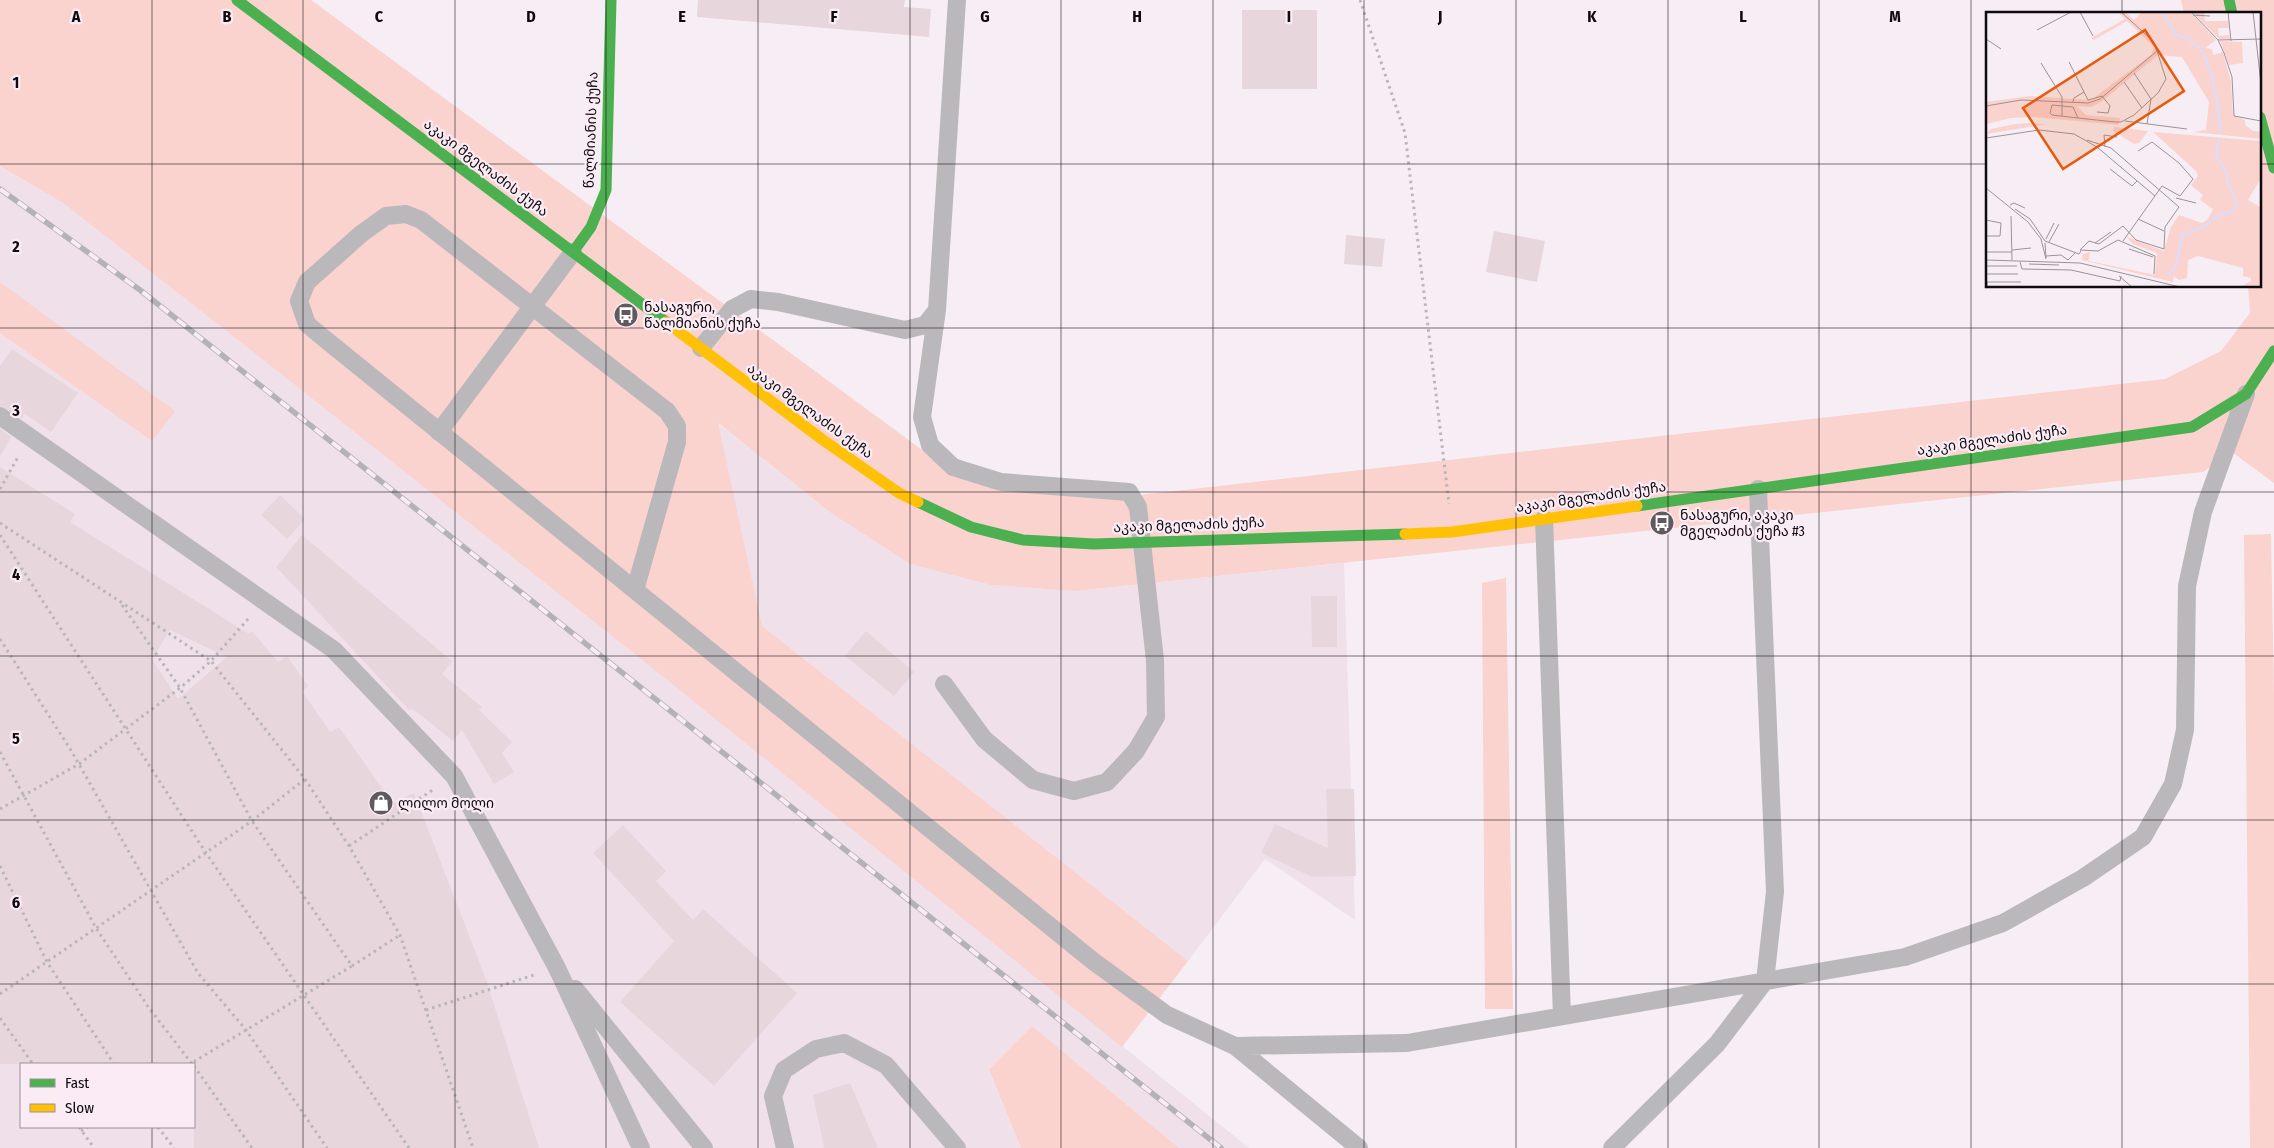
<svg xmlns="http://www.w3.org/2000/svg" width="2274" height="1148" viewBox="0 0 2274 1148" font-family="'Fira Sans Condensed','Noto Sans Georgian',sans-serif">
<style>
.built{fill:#efe0ea;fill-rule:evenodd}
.green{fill:#fad2ce}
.building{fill:#e7d7dd;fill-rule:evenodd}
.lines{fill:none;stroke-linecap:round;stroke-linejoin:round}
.path{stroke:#b9b6b8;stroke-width:3;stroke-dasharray:2.5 4;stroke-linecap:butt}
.lane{stroke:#bab8ba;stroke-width:18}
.fast{stroke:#4caf50;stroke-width:11}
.slow{stroke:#ffc107;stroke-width:11}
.rail-casing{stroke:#b5b2b4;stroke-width:5.5}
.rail{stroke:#faebf5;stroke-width:4;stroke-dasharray:11;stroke-linecap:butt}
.grid{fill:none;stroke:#0f0a0d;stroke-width:1;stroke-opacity:0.55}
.labels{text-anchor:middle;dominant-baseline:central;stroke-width:4.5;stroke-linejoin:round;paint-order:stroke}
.street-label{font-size:14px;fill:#0f0a0d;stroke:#faebf5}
.poi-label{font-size:14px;fill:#0f0a0d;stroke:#faebf5;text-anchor:start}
.inset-river{fill:none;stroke:#dedcf6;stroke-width:2.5}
.inset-road{fill:none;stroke:#9a9398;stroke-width:1}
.view{fill:#e8590c;fill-opacity:0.15;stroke:#e8590c;stroke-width:2.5}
.inset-edge{fill:none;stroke:#0f0a0d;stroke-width:2.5}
.grid-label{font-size:16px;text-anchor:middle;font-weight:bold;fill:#0f0a0d;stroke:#faebf5;stroke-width:4.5;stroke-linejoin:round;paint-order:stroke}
</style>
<rect width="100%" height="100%" fill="#f6eef4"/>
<path class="built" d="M0,166L63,203L257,355L641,659L1249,1148H1179L1032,1026L989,1071L1021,1148H0ZM21,1064H194V1127H21Z
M717,423L831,513L910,564L991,585L1075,591L1344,563L1355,920L1265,859L1188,961L762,626Z"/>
<path class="green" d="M0,0H311L952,472L1140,495L2165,379L2221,351L2250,313L2248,286H2260V14H2184L2181,0H2274V483L2232,452L2203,472L1075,591L991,585L910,564L831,513L718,423L762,626L1188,961L1122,1047L641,659L257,355L63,203L0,166Z
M0,282L175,411L152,441L0,333Z
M2271,534L2274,693V1148H2250L2244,535Z
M1506,578L1513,1009H1485L1482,583Z
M1032,1026L1179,1148H1021L989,1070Z"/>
<path class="building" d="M698,0H905L904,7L931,9L929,37L697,17Z
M1242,10H1317V89H1242Z
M1494,231L1545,241L1537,282L1486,272Z
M1346,235L1385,239L1382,267L1344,264Z
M12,349L78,393L51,432L25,414L22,418L0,406V366Z
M0,429L11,437L0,457Z
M0,467L75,514L70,522L249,634L252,631L278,662L287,656L308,686L302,691L330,732L339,727L393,804L414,793L486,979L539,1148H194V1064H0ZM170,630L227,657L178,699L152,659Z
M280,495L305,519L287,539L261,515Z
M302,535L452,661L442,674L482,707L479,710L512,742L502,753L514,772L494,784L462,730L453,741L413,709L409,710L276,567Z
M1311,596H1337V647H1312Z
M866,631L914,672L894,696L845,656Z
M1326,789H1354L1356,876L1312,877L1261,853L1275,824L1328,848Z
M623,825L666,871L656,881L693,920L703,909L797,993L714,1086L620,1002L674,941L593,853Z
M850,1083L878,1148H824L813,1095Z"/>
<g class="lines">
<path class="path" d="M1360,0L1405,133L1449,504
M0,489L18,457
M0,523L211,661L305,779L349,846L400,935L473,1148
M0,535L206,853L409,1148
M122,605L180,688L252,821L352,966L190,1064
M0,639L72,752L198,973L246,1030L327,1148
M0,752L96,928L149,1008L192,1064
M0,809L79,764L180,688L211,661L249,618
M349,846L434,789
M0,866L47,962L114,1064
M352,966L400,935
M0,994L252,821L305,779
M426,1010L534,975
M0,1018L33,1064
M194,1066L252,1148
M79,1127L94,1148
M158,1127L174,1148
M81,1131L88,1127"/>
<path class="lane" d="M937,310L922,417L930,445L953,467L1001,482L1129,492L1138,507L1155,660L1156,717L1136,751L1107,782L1074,791L1033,780L984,739L944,684
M701,348L732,309L751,299L778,302L905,330L925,325L937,310L957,0
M0,416L334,650L454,776L557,968L641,1148
M439,432L573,252
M1544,519L1562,1016
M635,590L677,442V426L667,411L421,220L406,214L386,216L361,234L307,282L299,301L307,324L320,335L1093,961L1167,1015L1235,1046L1407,1043L1905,957L2003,923L2083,878L2143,837L2173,784L2185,730L2187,586L2203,512L2246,394
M575,989L704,1148
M1235,1046L1359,1148
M785,1148L773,1096L784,1070L816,1049L844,1043L886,1065L957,1148
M1612,1148L1717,1044L1765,981L1775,892L1758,489"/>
<path class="fast" d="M237,0L666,322
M2229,0L2232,14
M2260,117L2274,168
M573,252L591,227L606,190L611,0
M918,502L971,527L1023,540L1094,544L1405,534
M1637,506L2192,427L2246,394L2274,351"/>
<path class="slow" d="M666,322L823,440L899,493L918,502
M1405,534L1452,532L1637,506"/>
<defs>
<path id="rail" d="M0,189L140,290L1221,1148"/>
</defs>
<use href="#rail" class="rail-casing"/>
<use href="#rail" class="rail"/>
</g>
<path class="grid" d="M152,0V1064M303,0V1148M455,0V1148M606,0V1148M758,0V1148M910,0V1148M1061,0V1148M1213,0V1148M1364,0V1148M1516,0V1148M1668,0V1148M1819,0V1148M1971,0V1148M2122,0V14M0,164H1988M2260,164H2274M2122,286V1148M0,328H2274M0,492H2274M0,656H2274M0,820H2274M0,984H2274M152,1127V1148"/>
<defs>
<symbol id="bus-disc" viewBox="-11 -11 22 22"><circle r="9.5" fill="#605a5e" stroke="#faebf5"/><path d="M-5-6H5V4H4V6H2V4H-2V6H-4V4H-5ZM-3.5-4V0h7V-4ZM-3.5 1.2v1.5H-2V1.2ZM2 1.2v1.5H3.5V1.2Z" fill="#fff"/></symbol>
<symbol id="shop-disc" viewBox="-11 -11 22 22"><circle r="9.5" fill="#605a5e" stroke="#faebf5"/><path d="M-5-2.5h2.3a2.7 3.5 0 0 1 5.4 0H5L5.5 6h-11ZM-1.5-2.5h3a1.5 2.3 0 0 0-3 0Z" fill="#fff"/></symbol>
</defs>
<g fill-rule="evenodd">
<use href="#bus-disc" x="612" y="301" width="28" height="28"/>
<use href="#bus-disc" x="1648" y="509" width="28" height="28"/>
<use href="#shop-disc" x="367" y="789" width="28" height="28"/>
</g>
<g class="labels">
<g class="street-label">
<text transform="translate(591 130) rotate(-88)">წალმიანის ქუჩა</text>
<text transform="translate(486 168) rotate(37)">აკაკი მგელაძის ქუჩა</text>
<text transform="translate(810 411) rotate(36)">აკაკი მგელაძის ქუჩა</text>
<text transform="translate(1992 440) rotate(-8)">აკაკი მგელაძის ქუჩა</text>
<text transform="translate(1591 497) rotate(-8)">აკაკი მგელაძის ქუჩა</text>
<text transform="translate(1189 525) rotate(-2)">აკაკი მგელაძის ქუჩა</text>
</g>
<g class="poi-label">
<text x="644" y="307">ნასაგური,<tspan x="644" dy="16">წალმიანის ქუჩა</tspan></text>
<text x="1680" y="515">ნასაგური, აკაკი<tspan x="1680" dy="16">მგელაძის ქუჩა #3</tspan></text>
<text x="398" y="803">ლილო მოლი</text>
</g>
</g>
<g transform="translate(1986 12)">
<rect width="275" height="275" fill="#f6eef4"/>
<path d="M132,0H139L148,8L156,0H204L230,28L219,36L226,37L227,43L237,40L245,70L247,104L259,108V113L267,119H275V127L207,120L220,118L223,90L196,45L172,43L115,90L105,95L91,94L100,103L134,106L133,113L48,105L25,106L0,112V90L44,84L105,88L166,42L168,35L165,32L141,9L108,28L105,26L139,7ZM206,0H218L219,9H242L243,16H232L233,24L243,23L244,28L233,27ZM234,29L256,30L257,51L243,53ZM29,112L41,111L61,112L0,122L5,117ZM128,115L162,119L153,131L148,132L127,119ZM167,120L275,129V166L262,188L274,195L275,275H255L265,269V266L257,264V256L212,244L202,248L201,266L193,268L188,264L187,270L96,248L97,242L104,240L103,249L169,263L171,241L147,232L141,225L178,239L185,215L193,203L216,211L222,207L227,197L214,188L217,183L205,173L212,164L210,159Z" fill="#fad2ce"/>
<path class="inset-river" d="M176,0L190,22L210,32L218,42L229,76L235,121M182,263L190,254L196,223L219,214L231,204L247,199L250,194V187L241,171L242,162L230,145L233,127"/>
<path class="inset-road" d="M94,0L107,24M205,0L232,28L238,41L246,65L248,104L275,109M242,0L245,29M267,0L275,72M207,3L224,4M51,18L85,0M0,27L15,37M232,28L275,27M83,50L98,80L88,86L87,90M55,51L76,85V104M148,61L165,87L161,112M138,70L156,96M98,80L102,88L116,84L124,94L122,101L111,100M0,94L35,88L102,91L114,87L171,39L167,29L135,0M92,106L87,95L66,93L64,101L66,103L92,106L129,110H135L148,103L172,81L180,67L171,39M139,109L201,117M0,126L53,118L88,122L111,135L169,184M119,135L118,123L131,125M124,157L146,174L151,169M0,176L42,210L55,227L60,247M190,186L210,191M24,193L28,191L39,196M29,197L44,207L59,229L93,242L95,239M25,204L26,248M152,207L178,219M0,208L15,211L14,224H0M60,227L68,211M132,228L169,244L168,262M137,229L176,174L194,184L207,167L193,151L166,130L152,139M63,230L73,212M59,231L60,246M109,231L125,220M143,237L167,245M26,238L45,236M94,238L103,229L113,232L137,214L150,228L178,237L179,215L193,195L125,136L101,128M94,238L112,239L132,228M0,240H26M60,244L75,243L82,248L89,241M0,248L94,251L194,275M34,250L36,257L85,258L134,269L135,264M43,252L73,253M0,254H31M0,262H32M133,264L146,275M1,275V270H35"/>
<path class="view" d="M159,18L198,79L77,157L37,96Z"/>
<rect width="275" height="275" class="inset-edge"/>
</g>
<g class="grid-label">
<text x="76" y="22">A</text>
<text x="227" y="22">B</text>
<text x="379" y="22">C</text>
<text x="531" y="22">D</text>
<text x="682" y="22">E</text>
<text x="834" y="22">F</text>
<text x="985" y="22">G</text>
<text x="1137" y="22">H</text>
<text x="1289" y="22">I</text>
<text x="1440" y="22">J</text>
<text x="1592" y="22">K</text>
<text x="1743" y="22">L</text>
<text x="1895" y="22">M</text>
<text x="16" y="88">1</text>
<text x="16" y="252">2</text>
<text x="16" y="416">3</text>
<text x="16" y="580">4</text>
<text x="16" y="744">5</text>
<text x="16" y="908">6</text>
</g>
<rect x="20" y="1063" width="175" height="65" fill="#faebf5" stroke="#9c9198"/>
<rect x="30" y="1079" width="25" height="8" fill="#4caf50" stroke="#9c9198"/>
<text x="65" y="1088" font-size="15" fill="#0f0a0d">Fast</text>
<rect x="30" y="1104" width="25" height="8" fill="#ffc107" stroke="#9c9198"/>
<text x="65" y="1113" font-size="15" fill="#0f0a0d">Slow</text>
</svg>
